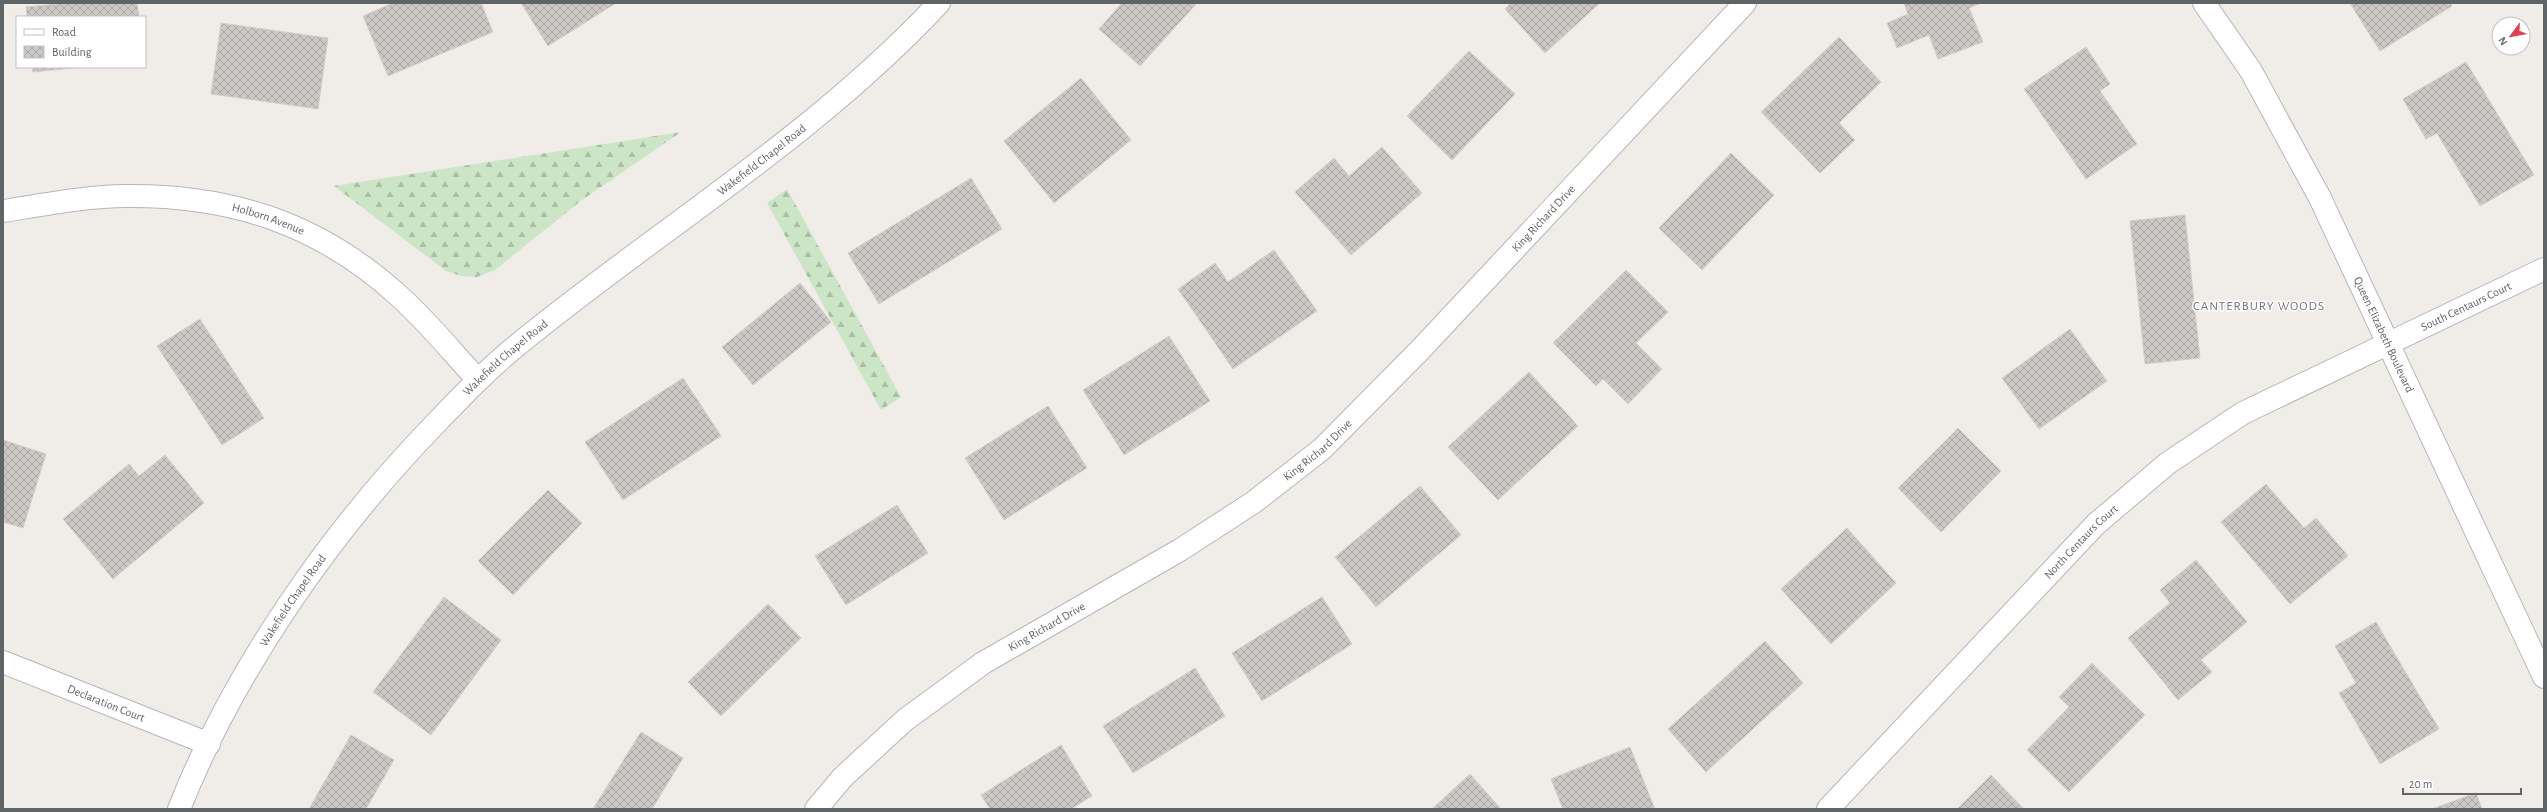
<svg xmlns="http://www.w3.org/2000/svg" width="2547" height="812" viewBox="0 0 2547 812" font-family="'Alegreya Sans',sans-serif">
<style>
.forest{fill:url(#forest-firs)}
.building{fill:url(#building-cross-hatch);stroke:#d5cec7}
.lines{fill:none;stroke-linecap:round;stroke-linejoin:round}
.street-casing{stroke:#b3b6b9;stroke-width:24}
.secondary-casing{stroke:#b2b6b9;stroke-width:24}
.street{stroke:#fff;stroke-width:22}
.secondary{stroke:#fff;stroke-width:22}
.labels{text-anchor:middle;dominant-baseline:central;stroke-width:3;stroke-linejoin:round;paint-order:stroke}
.street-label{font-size:12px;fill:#5f6467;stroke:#fff}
.neighbourhood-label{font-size:13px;letter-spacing:1px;fill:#717679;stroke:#fff}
</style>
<defs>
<pattern id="forest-firs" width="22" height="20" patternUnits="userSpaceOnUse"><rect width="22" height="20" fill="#cde5c7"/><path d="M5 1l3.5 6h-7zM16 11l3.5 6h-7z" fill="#aabda5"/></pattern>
<pattern id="building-cross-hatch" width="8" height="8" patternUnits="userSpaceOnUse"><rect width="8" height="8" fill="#ccc8c5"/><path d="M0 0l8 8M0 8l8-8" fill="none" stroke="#a9a6a4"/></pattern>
</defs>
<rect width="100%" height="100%" fill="#f0ede8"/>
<path class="forest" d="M681,132L582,200L495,270L477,277L461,276L446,271L334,186Z
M787,189L901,397L881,410L767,203Z"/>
<path class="building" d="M68,3H137L139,17H27L26,7Z
M393,3H481L493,32L388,76L363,16Z
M521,3H616L548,46Z
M1122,3H1197L1140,66L1099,29Z
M1511,3H1600L1545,53L1505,9Z
M1904,3H1981L1969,8L1983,42L1938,59L1929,35L1897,48L1887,23L1908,14Z
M2350,3H2450L2452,6L2380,51Z
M221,23L328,38L318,109L211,94Z
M1839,37L1881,82L1839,123L1855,140L1820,173L1761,112Z
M2086,47L2110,84L2100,91L2137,144L2086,179L2024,89Z
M1469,51L1515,94L1452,160L1407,116Z
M2466,62L2534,175L2480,206L2437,133L2426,139L2403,99Z
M32,67H83L33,72Z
M1081,78L1131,140L1054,203L1004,141Z
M1382,147L1422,193L1351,255L1295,192L1334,158L1349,176Z
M1731,153L1774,195L1702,270L1659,228Z
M971,178L1002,229L879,304L848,253Z
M2185,215L2200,358L2145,364L2130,221Z
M1274,250L1317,311L1233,369L1178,289L1215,263L1228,282Z
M1626,270L1668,312L1636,343L1662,369L1628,404L1603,379L1596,386L1553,343Z
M800,283L831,322L753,385L722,347Z
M200,319L264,418L222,445L157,346Z
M2070,329L2107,381L2039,429L2002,378Z
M1169,336L1210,401L1124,455L1083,390Z
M1529,372L1578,426L1498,500L1448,447Z
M683,378L721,436L623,500L585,442Z
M1048,406L1087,468L1004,520L965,458Z
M1958,428L2001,471L1941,532L1898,488Z
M3,440L46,454L23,528L3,522Z
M165,455L204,503L113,579L63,519L129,464L139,476Z
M2266,484L2304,528L2316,518L2348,556L2290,604L2221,522Z
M1420,486L1461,535L1376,607L1335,557Z
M548,490L582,523L513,595L478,561Z
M897,505L928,553L846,605L815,556Z
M1847,528L1896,583L1831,644L1781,589Z
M2196,560L2247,622L2201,660L2212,672L2178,700L2128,638L2170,603L2160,590Z
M444,597L501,640L431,735L373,692Z
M1322,597L1352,644L1262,701L1232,653Z
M768,604L801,638L721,716L688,682Z
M2376,622L2439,729L2380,764L2339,693L2356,683L2335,646Z
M1765,641L1803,683L1706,772L1668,729Z
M2092,663L2145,715L2069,792L2027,750L2069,707L2059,697Z
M1195,668L1225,716L1133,773L1103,726Z
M641,732L683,758L652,809H593Z
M351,735L394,760L366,809H309Z
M1061,745L1092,796L1071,809H990L981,795Z
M1630,747L1655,809H1563L1551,779Z
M1470,774L1501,809H1432Z
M1991,775L2024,809H1957Z
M2476,793L2482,809H2432Z"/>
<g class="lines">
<defs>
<g id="street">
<path id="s1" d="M2204,3L2251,71L2320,198L2544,677"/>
<path id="s2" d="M3,211C41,205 88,196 126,196C232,195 320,224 399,296C427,321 452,352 478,380"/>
<path id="s3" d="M3,662L209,744"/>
<path id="s4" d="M816,809L843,777L905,720L983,663L1180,550L1254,502L1322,449L1420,350L1745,3"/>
<path id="s5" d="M1828,809L2096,524L2168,463L2243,413L2544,269"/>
</g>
<g id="secondary">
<path id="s6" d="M179,809C235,668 332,530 437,422C462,396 487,370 515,347C656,231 813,138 939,3"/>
</g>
</defs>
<use href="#street" class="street-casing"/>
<use href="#secondary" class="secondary-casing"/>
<use href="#street" class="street"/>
<use href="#secondary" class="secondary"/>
</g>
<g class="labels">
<g class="street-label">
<text stroke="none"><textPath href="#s6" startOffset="886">Wakefield Chapel Road</textPath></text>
<text stroke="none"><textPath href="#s2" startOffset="269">Holborn Avenue</textPath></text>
<text stroke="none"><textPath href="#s4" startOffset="944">King Richard Drive</textPath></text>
<text stroke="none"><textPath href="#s5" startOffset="823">South Centaurs Court</textPath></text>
<text stroke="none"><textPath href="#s1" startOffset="378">Queen Elizabeth Boulevard</textPath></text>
<text stroke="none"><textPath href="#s6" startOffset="562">Wakefield Chapel Road</textPath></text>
<text stroke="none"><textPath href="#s4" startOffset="620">King Richard Drive</textPath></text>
<text stroke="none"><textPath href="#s5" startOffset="368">North Centaurs Court</textPath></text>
<text stroke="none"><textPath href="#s6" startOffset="238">Wakefield Chapel Road</textPath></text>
<text stroke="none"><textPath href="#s4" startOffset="296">King Richard Drive</textPath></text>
<text stroke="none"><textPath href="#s3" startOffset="111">Declaration Court</textPath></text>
</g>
<g class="neighbourhood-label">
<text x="2259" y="306">CANTERBURY WOODS</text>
</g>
</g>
<rect width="2547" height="812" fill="none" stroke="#5f6467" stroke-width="8"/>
<rect x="16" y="16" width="130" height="52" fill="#ffffff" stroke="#bfc1c2"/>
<rect x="24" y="29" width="20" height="6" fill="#ffffff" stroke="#bfc1c2"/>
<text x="52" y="36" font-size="12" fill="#5f6467">Road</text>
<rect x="24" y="46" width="20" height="12" fill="url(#building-cross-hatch)" stroke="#bfc1c2"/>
<text x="52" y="56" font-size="12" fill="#5f6467">Building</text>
<g transform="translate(2511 36) rotate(238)"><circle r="19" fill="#ffffff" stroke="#bfc1c2"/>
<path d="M0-3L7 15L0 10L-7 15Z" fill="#dc4352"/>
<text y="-6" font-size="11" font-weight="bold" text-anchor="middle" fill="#5f6467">N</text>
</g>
<path d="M2403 788v6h118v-6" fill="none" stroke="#5f6467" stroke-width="2"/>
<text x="2409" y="788" font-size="12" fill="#5f6467" stroke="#ffffff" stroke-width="3" paint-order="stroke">20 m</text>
</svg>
